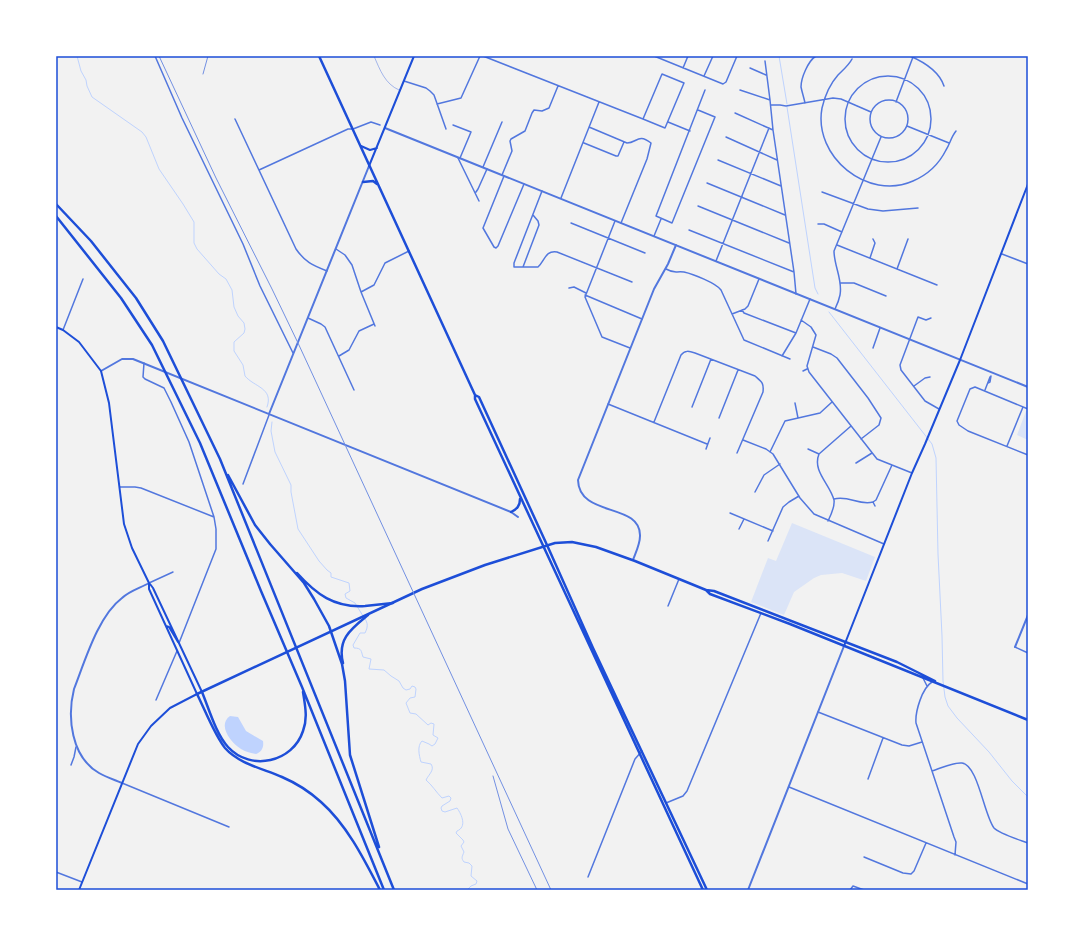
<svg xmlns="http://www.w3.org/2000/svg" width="1084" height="946" viewBox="0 0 1084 946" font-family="'Work Sans',sans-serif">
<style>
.green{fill:#dbe4f7}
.water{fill:#bfd3fe}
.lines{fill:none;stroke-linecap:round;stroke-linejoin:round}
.stream{stroke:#bfd3fe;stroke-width:1}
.service{stroke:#5277de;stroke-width:0.5}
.minor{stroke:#5277de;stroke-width:1.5}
.tertiary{stroke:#5277de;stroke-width:2}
.secondary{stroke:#1d4ed8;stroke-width:2}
.primary{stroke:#1d4ed8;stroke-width:2.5}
.trunk{stroke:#1d4ed8;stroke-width:2.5}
.motorway{stroke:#1d4ed8;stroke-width:2.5}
.rail{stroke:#7290e2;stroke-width:1}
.neatline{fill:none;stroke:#1d4ed8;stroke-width:1.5}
</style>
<rect width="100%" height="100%" fill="#f2f2f2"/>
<path class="green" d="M1026,411H1028V440L1017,435Z
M792,523L875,557L866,581L842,573L821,575L814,578L794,592L784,615L751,602L768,558L776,561Z"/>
<path class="water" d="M230,716L238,717L246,731L263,741C264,747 262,752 256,754C251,753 246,752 241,749C231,743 217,725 230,716Z"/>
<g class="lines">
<path class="stream" d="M77,56L81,71L86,80L87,86L92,97L142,132L146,137L159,169L183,204L194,222V243L197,249L219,274L226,279L232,290L234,307L238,316L244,323L245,329L244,333L234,342V351L243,365L245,376C254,387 274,388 267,407
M779,56L787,104
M787,107L815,288L818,294
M829,312L932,444L936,458L938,554L942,636L943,681L945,697L948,706L957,718L989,752L1012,781L1028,797
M272,422L271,431L275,452L291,485V492L298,529L319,561L327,570L331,573V577L349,583L350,591L345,594L346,598L355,603L363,616
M365,619C368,623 368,627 365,633H360L353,645L354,648C362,648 361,651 363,657L371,659L369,669L384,670L391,676L399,681L403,688L406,690L410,689L412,686L415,687L416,689L415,697L410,698L406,703L410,713L416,714L428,725L431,723L434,724L433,735L438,738L435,744L432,746L429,744L422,741C417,746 419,755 421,762L431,764C435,770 429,774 426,780C432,785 436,792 442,798L449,796L451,798L450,801L442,806L441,808L442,811L445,812L457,808C462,815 467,827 457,831L456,833L463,840L464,842L461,846L464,852C462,857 461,858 464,862L469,863L472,866L471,876L477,881L476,884L471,886L467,890"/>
<path class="service" d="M374,56C380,70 385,84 399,90"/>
<path class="minor" d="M155,56L182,118L243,244L260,286L293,353
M483,56L643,119
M654,56L723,84L726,82L737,56
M910,56C924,62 939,71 944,86
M852,59C849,65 843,70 838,75C830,84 825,95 822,108C813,157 868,201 913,181C927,175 939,164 946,150C950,144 951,137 956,131
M765,61L770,100
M683,68L688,56
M750,68L766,75
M662,74L684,83L665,128L643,119Z
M845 119a43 43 0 1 1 86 0a43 43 0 1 1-86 0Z
M704,76L713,56
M404,81L426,88L430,91L434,95L446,129
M740,90L770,100L773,130
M870 119a19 19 0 1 1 38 0a19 19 0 1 1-38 0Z
M896,102L913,57
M805,103C804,98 802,92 801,87C801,78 808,61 816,56
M437,104L461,98L480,56
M771,105H780L786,106L833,98L841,99L871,112
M698,110L715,117L672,223L656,216L705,90
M735,113L773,130L794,272
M235,119L296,249C305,262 312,265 327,271
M668,122L690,131
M453,125L471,132L460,158
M907,126L949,143
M589,127L627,143C637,143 638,133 651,143L647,159L621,223
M726,137L777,160
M584,143L616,156H618L624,142
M458,158L479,201
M718,160L781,186
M483,167L502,122
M259,170L348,129H353L371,122L380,125
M502,175L512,151L510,141L511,139L525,131L532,113L534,110L542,111L549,108L558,86
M504,176L483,228L494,247L496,248L498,246L524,184
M707,183L785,215
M542,191L514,263V267H538C545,261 545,250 557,252L632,282
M476,192L478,189L487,169
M822,192L868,209L883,211L918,208
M561,198L599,102
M698,206L789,243
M615,221L585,297L602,337L630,348
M571,223L645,253
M818,224H824L842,232
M689,230L794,272L796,294
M654,236L661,219
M837,245L937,285
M336,249L345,255L352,265L361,292L375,326
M1002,254L1028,264
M870,258L875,243L873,239
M716,261L769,128
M523,267L539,225L538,221L533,215
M666,269C675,274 675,271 684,272C693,274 716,283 721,290L744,340L790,359
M897,269L908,239
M840,283H854L886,296
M569,288L574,287L586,293
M361,292L374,285L385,263L409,251
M585,295L642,319
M835,309C837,305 839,300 840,295C843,280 834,266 834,251L881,137
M742,310L744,313L796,333
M732,314L745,309L748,306L759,279
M308,318L321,324L325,327L354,390
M931,318L926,320L918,317L900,365L901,370L925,401L939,409
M801,320L811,327L816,335L807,366L809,372L877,459L912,473
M63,330L83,279
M813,347L831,354L837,358L868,398L881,418L879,425L861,439
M873,348L880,328
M339,356L349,350L359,331L374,324
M782,356L796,333L810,299
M144,363L143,377L145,379L164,388L171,402L189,442L214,517L216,529V549L179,643
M803,371L807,369
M914,386L925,378L930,377
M985,390L990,377L991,376L990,382L988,383
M795,403L798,418
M608,404L707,444
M692,407L711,359
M1028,409L975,387L970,389L957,421L959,425L968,431L1028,455
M719,418L738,370
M654,422L681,355C685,350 689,351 695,353L755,376C762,382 764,383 763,392L737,453
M743,440L766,449L773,454L800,498L814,514L884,544
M1007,446L1023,407
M706,449L710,438
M808,449L819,454
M770,452L785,421L820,413L832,402
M856,463L872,453
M243,484L269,415
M120,487H135L141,488L214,517
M755,492L764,475L780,464
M834,499C849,495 859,506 873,502L875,506
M873,502L876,500L892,465
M730,513L773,531
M828,521C831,515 835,507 834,500C830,484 812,471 819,454L851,426
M739,529L744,519
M768,541L783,507L789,502L799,496
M149,583L173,572
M668,606L679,579
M1015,647L1028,653
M923,678L927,686
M932,682C922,688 915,712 916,723L954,837L956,842L955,855
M156,700L177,651
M818,712L902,745L909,746L922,742
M71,765L74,757L76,747
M932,771C942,768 953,762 962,763C978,765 984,815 994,828C1000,834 1020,840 1028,843
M868,779L883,738
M122,783L229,827
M789,787L1028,884
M666,803L683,796L687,791L761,613
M864,857L903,873L911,874L914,871L926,843
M56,872L82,882
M588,877L635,759L642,751
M850,890L853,886L864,890"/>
<path class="tertiary" d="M385,128L1028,387
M101,371L122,359H133L511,512L518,517
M269,414L369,166
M633,560C636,552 640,544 640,536C641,502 579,518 578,480L654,289L668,264L676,245
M1015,647L1028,615
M122,783C115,780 106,777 99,773C71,757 67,717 74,689C85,661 98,616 122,598C129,591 140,588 149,583
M748,890L844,646"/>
<path class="secondary" d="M361,146L370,150L377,148
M369,166L414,56
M56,327L63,330L79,342L101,371L109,403L124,524L132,548L149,583V589L197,694L170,708L151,726L138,744L79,890
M150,584L153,588L202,692
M166,626L169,627L178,642
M844,646L912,473L925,444L960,360L1028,184"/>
<path class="primary" d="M319,56L475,395V399L703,890
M363,182L373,181L377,184
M475,395L479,397L547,545L593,648L707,890
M511,512C517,509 520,506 520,499"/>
<path class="trunk" d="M706,590L714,591L897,662L935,681
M197,694L422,589L485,565L555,543L572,542L596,547L635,561L706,590L710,594L790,624L1028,720"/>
<path class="motorway" d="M56,204L91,241L117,274L136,298L163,341L220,459L394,890
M56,216L121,298L152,345L200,443L261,591L302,687L384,890
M228,475L255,525L270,544
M270,544L304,583L314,599L329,626L342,664L345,681L350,755L379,847
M297,573C316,594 334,608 365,606C374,605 383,604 393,603
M343,663C337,639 351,629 368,615
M202,692C209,709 216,734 228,747C251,772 293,762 303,731C308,718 305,705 303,692
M197,694C205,710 215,736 225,748C239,764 264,769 282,777C296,783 310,792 321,802C347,825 364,859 380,890"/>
<path class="rail" d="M159,56L216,178L272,289L298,343L551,890
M203,74L208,56
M493,776L508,829L537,890"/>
</g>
<rect width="1084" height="946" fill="none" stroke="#ffffff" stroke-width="114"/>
<rect x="57" y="57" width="970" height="832" class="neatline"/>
</svg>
